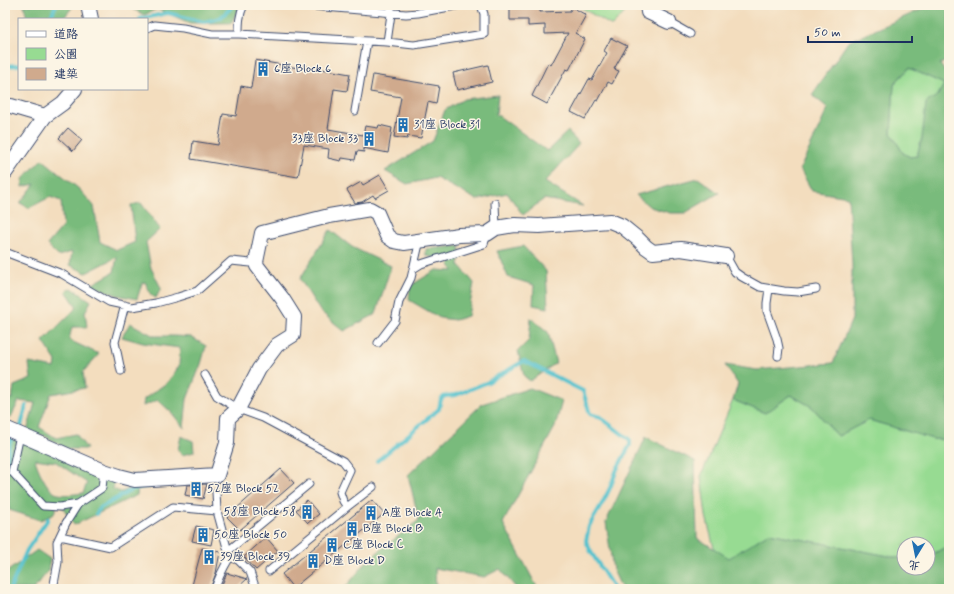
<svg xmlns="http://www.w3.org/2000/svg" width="954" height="594" viewBox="0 0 954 594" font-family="Mynerve,'LXGW WenKai TC',sans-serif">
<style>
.green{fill:#97db92;stroke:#598578}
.forest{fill:#79bb7c;stroke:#4a756d;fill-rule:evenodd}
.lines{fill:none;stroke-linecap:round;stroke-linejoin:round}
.stream{stroke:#56c2ce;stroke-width:4}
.building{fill:#d0aa8d}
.lane-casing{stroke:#3b496c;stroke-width:9}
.street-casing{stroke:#3b496c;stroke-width:16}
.lane{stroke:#fff;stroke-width:7}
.street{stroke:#fff;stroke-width:14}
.labels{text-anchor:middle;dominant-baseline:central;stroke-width:3;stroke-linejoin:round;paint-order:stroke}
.poi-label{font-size:12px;fill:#1b2f5e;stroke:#fcf5e5;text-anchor:start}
</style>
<rect width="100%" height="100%" fill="#fcf5e5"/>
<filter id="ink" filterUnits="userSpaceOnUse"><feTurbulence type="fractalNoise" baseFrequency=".025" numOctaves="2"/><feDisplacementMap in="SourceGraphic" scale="8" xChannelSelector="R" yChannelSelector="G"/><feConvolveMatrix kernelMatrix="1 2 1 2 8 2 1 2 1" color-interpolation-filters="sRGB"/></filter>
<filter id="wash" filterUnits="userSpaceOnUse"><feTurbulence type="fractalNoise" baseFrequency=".012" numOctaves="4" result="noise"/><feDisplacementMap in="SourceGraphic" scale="16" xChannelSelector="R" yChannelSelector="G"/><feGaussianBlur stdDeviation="0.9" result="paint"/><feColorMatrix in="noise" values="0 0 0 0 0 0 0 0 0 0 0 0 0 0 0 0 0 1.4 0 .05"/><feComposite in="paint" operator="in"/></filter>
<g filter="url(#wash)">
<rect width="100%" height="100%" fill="#f3ddbe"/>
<path class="green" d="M577,5H632L612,26Z
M909,68L944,84C932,106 923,131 917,156L910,157L903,153L891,133L894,84Z
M791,395L812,407L838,436L869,420L933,439L949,440V545L928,557V544H904V559L769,533L729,559L716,556L706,516L701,476L733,400L765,413Z"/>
<path class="forest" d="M24,5H74L63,19H27Z
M144,5H241L231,23H190L157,9L144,15L133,9Z
M930,5H949V60L940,64L949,78V440L933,439L869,420L838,436L812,407L791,395L765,413L733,400L738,384L725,365L757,370L833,363L852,319V264L848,197L812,191L800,169L828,108L812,95L848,42L929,6ZM909,68L944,84L938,95L926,103L922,138L917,156L910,157L903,153L891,133L894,84Z
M498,95L496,114L547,151L568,131L579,144L545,182L583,206L544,199L523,215L507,193L477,200L436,178L407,184L385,171L433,141L445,110L464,99Z
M42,159L79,189L94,206L100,242L117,250L135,242L131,205L141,203L160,229L146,242L151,268L161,288L156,298L151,295L145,282L142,283L137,299L117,295L91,285L114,272L117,257L86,273L70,265L72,252L58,256L47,245L63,226L61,201L50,197L29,208L20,203L35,184L22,187L23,179Z
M698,178L719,193L685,213H670L650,207L636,195Z
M330,230L352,247L391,266L376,314L344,331L320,311L300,279Z
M460,246L459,265L474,283L468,316L455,320L440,318L409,300L410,286L436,270L453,271L448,260L426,256V249Z
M523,246L546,271L548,308L533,305L534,285L508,277L497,251Z
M72,288L91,301L85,312L87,327H72L69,340L99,354L83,372L85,388L51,394L39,427L56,438L76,434L87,449H67L43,435L34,437L27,431L35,403L19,401L11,417H5V397L12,399L14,386L31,379L29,363L55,368L56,361L43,341L77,307L66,291Z
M531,318L548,332L556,363L530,381L524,376L518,351L529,340Z
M130,323L154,336H174L191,337L206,346L201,364L187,399L184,428L171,412L158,400L143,406L144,399L168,382L179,366L180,348L143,343L122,337Z
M530,388L562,401L555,427L503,523L538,589H517L500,569L484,577L435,568L436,589H344L369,559L419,520L408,475L482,404Z
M181,436L193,441L194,452L182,455L178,450Z
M646,437L695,461L697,538L729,558L769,533L904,559V568H928V557L949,545V589H622L613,570L606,522Z
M5,438L26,442L114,480L113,489L121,492L138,486L137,495L74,525L59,501L53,515L40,520L9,510L8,488L5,485ZM35,459L56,462L87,483L83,493C77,494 61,496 55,493C47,489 37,468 35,459Z
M37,550L50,559L48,571L34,589H5V573Z"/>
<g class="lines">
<path class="stream" d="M51,19L52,14L56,5
M140,19L168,13L204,22L220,18L230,9L232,5
M5,66L19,65
M20,430L26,406
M377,461L439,409L441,399L445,396L456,395L488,382L496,377L524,361L583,391L590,414L600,417L630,440V445L617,469L610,488L603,502L589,526L586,541L591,552L614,589
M5,474L9,446L12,437
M96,514L100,508L133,489L152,485
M10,589L27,550L48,519"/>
</g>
<g id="blocks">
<path class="building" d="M510,5H540V12L570,11L572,7L586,15L576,33H575L585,39L569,70L566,69L547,104L532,96L548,63L551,65L568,33L545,34V25L528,26V20H510Z
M611,38L627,46L614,69L619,71L612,84L608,82L598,101L596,100L585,119L571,112L589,79L592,80L607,53L604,51Z
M255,60L298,68L299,65L350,74L347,91L334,89L328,129L363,135L365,126L378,128L379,125L392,128L388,153L363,148L365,152L357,151L355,160L342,158L341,161L328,158L329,149L304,145L298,177L191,159L193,141L218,145L223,114L236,116L241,86L251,88Z
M488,65L492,82L457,90L453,73Z
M373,75L439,86L436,104L428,102L421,138L408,136L407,139L394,137L401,97L370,92Z
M68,128L82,140L73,151L59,138Z
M380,175L389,190L375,198L373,195L362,202L355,203L347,190L361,182L363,185Z
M281,469L294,483L240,530L227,517Z
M207,484L203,499L185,495L187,485Z
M307,500L319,514L308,523L296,510Z
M372,500L384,514L293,588L282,574Z
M196,526L214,530L211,545L192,541Z
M266,537L278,551L256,570L244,557Z
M202,548L220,552L216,573L210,589H191Z
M227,573L247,579L236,589H220Z"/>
</g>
</g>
<g filter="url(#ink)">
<use href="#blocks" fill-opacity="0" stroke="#3b496c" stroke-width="1"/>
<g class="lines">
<defs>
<path id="lane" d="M301,5L406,14L418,13L460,5
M669,22L690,34
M147,28L154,25L183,28L212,34H239L387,42L414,45L484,34V14L481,5
M239,34C239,24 239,14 244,5
M387,42L391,14V5
M355,111L367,41
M495,203L496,228
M5,252L62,274L109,302L132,307L156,303L178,297L197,291L231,261L251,263L256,262
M726,256L735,272L742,277L760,287L784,291L798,292L816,289
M413,269L421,264L484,244L487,234
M769,289L767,303V311L777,339L779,348L778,356
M378,343L395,321L399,302L411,278L420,240
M121,371L115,342L125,305
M205,375L217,396L238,409L263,418L343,461L350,470L340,492L343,501L347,507L269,571
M20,435L12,472L43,506L60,507L78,504
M216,492L217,511L229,555
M347,507L373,487
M60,536L111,547L173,507L217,511
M228,551L309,484
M51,589L54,584L58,562L57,542L66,523L78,504L102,488L104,471
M215,589C218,578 224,567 230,557L238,560L250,572L256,589"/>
<path id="street" d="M88,5L91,19
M647,5L648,12L669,22
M5,106H11L45,116
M5,173L45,116L63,103L75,89
M5,428L104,471L119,476L135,480L217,475L227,443L228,418L238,409L259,369L277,345L293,335L294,317L282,298L257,266L256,262L262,233L329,216L370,209L377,213L387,236L394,241L404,243L459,235L487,234L496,228L515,225L539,226L610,221L622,226L638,239L646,247L653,252L681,249L726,256"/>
</defs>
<use href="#lane" class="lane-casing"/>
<use href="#street" class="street-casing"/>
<use href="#lane" class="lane"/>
<use href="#street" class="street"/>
</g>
</g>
<defs>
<symbol id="building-bare" viewBox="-9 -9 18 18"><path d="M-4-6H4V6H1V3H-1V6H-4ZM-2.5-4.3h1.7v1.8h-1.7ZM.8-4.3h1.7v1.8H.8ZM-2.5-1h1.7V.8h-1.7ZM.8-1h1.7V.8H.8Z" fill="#1f6fb2" stroke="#fcf5e5" stroke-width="2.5" paint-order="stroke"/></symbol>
</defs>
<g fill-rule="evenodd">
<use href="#building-bare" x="253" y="59" width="20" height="20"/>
<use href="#building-bare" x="393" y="115" width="20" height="20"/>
<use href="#building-bare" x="359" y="129" width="20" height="20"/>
<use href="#building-bare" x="186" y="479" width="20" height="20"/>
<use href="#building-bare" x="297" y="502" width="20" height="20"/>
<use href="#building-bare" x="361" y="503" width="20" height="20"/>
<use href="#building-bare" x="342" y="519" width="20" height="20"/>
<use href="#building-bare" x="193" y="525" width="20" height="20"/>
<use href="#building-bare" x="322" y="535" width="20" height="20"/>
<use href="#building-bare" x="199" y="547" width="20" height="20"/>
<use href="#building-bare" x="303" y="551" width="20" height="20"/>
</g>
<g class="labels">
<g class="poi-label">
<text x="274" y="69">6座 Block 6</text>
<text x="414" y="125">31座 Block 31</text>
<text x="358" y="139" text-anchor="end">33座 Block 33</text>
<text x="207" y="489">52座 Block 52</text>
<text x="296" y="512" text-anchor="end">58座 Block 58</text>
<text x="382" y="513">A座 Block A</text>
<text x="363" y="529">B座 Block B</text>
<text x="214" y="535">50座 Block 50</text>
<text x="343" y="545">C座 Block C</text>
<text x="220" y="557">39座 Block 39</text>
<text x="324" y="561">D座 Block D</text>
</g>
</g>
<rect width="954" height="594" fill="none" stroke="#fcf5e5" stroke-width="20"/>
<rect x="18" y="18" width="130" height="72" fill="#fcf5e5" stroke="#a2a6af"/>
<rect x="26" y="31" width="20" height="6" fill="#ffffff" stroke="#a2a6af"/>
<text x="54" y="38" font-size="12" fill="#1b2f5e">道路</text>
<rect x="26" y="48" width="20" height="12" fill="#97db92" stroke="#a2a6af"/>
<text x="54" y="58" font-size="12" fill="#1b2f5e">公園</text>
<rect x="26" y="68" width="20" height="12" fill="#d0aa8d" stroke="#a2a6af"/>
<text x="54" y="78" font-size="12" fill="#1b2f5e">建築</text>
<g transform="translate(916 556) rotate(190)"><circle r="19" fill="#fcf5e5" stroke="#a2a6af"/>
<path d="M0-3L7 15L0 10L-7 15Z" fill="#1f6fb2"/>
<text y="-6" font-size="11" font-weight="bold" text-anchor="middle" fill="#1b2f5e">北</text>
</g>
<path d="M808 36v6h104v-6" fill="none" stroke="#1b2f5e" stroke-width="2"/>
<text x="814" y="36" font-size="12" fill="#1b2f5e" stroke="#fcf5e5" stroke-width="3" paint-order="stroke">50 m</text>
</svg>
